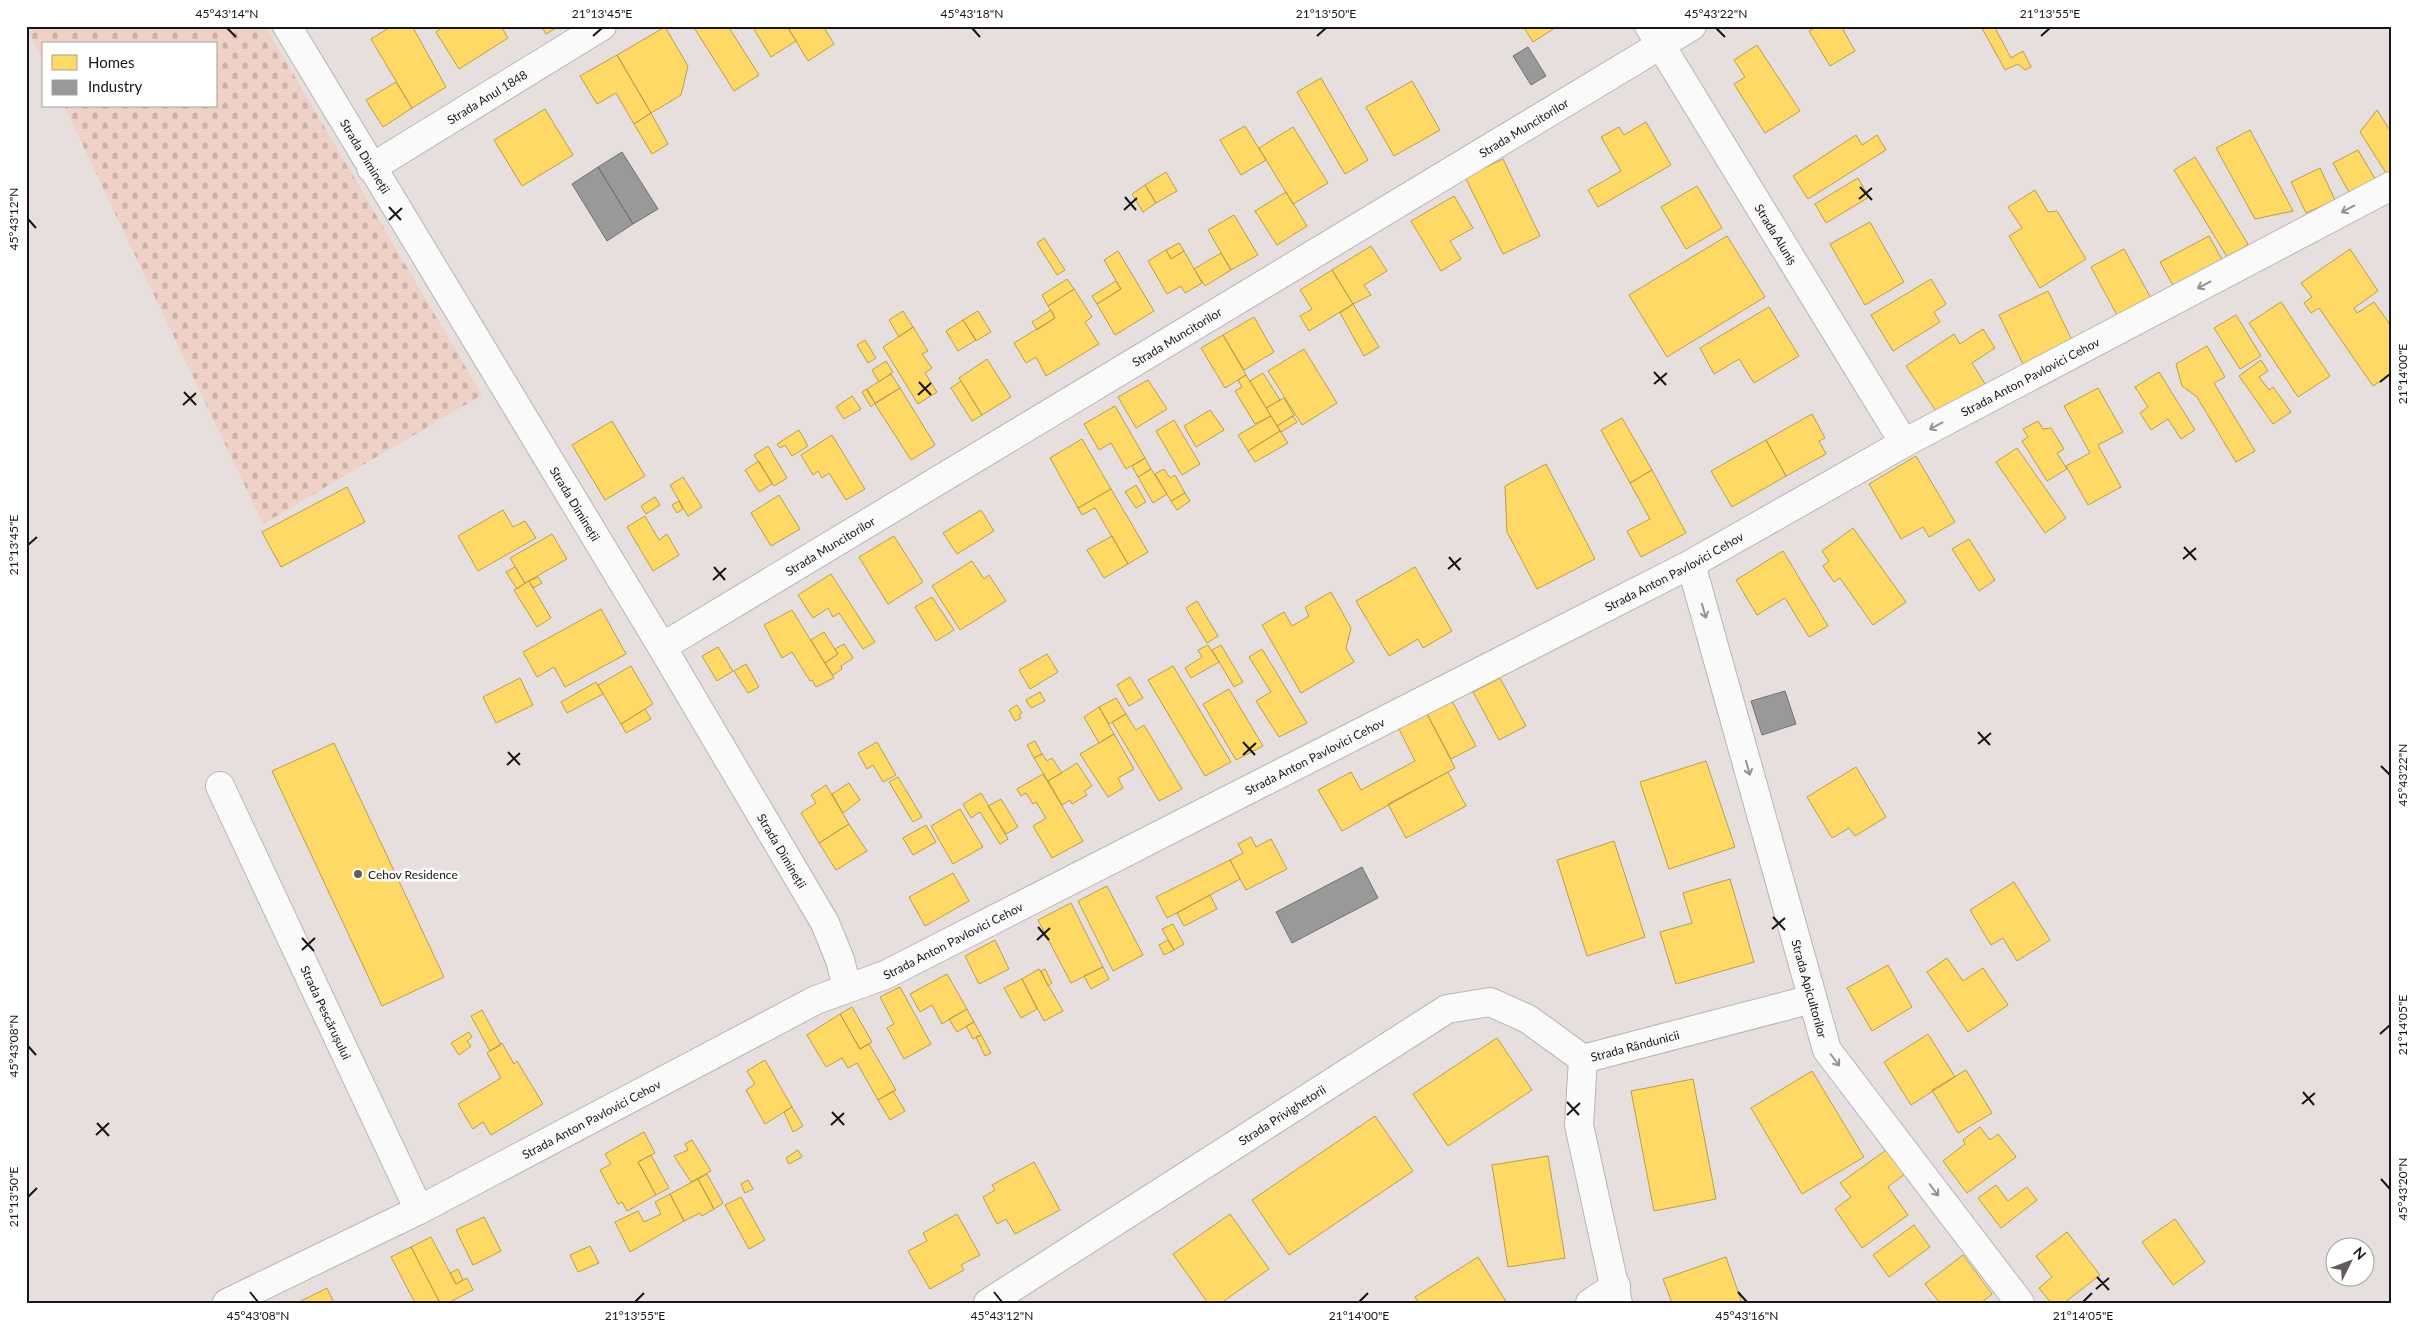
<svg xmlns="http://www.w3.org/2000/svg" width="2417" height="1329" viewBox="0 0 2417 1329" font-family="Lato,sans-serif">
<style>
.cemetery{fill:url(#cemetery-stones)}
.homes{fill:#ffd966;stroke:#ba9e4d}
.industry{fill:#999;stroke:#737171}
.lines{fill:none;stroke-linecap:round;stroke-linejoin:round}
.minor-casing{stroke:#b9b4b2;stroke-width:30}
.minor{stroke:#fbfafa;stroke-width:28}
.oneway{stroke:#959392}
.ticks{fill:none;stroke:#191514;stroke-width:2}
.poi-dot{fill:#615c5a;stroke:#fff;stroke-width:2}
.labels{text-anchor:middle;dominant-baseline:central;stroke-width:5;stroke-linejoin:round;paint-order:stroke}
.street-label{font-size:12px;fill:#191514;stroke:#fff}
.poi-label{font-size:12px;fill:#191514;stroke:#fff;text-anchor:start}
.neatline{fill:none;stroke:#191514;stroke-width:2}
.ticks-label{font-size:12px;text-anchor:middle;fill:#191514}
</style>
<defs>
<pattern id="cemetery-stones" width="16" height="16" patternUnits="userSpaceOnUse" patternTransform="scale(1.25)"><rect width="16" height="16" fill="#efd1c7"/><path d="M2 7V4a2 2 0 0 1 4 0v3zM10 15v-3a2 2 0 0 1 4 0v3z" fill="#ccb3aa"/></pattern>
</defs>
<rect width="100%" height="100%" fill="#e6dfdd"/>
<path class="cemetery" d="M265,26L482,395L263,524L64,106H216V44H44V64L26,26Z"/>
<path class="homes" d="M392,26H412L446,87L412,108L371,39Z
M444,26H501L508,38L459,69L436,32Z
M541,26H559L546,34Z
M693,26H728L759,75L734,91Z
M752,26H787L796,41L771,57Z
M787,26H823L834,44L808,61Z
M1523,26H1558L1533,42Z
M1817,26H1841L1855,51L1830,66L1809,31Z
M1986,26H1994L2011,58L2023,51L2031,67L2025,70L2018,64L2005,70L1982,28Z
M665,27L688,66L681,95L651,113L617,55Z
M1757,45L1800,111L1765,133L1734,84L1745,77L1734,60Z
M617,55L651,113L634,124L616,93L597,104L580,76Z
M1321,78L1368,160L1345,174L1297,92Z
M1412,81L1440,130L1394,156L1366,107Z
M396,82L412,108L383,127L366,100Z
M545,109L573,155L522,186L494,140Z
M2377,110L2391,132V176H2388L2360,132Z
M651,113L668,144L652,154L634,124Z
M1646,122L1671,165L1598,207L1588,190L1621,171L1601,137L1619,127L1624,135Z
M1245,126L1266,160L1241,175L1220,140Z
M1293,127L1328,183L1293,204L1259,148Z
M2250,130L2293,211L2255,219L2216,148Z
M1856,135L1862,145L1877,135L1886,150L1808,199L1793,176Z
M2358,150L2377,182L2351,196L2333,163Z
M2195,157L2248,244L2229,260L2174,170Z
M1503,159L1540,236L1503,254L1465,177Z
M2320,168L2335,200L2306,213L2291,182Z
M1166,172L1177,191L1156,203L1145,185Z
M1858,178L1869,197L1826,223L1815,204Z
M1145,185L1156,203L1143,212L1132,194Z
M1697,186L1722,228L1686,249L1661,207Z
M2035,190L2048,212L2057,211L2086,259L2040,288L2009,236L2022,228L2008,207Z
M1286,192L1307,226L1277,245L1255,211Z
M1454,196L1473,228L1450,241L1461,259L1441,271L1411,221Z
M1234,215L1258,255L1231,270L1208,230Z
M1870,222L1904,282L1865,305L1830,244Z
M1727,236L1765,297L1667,357L1629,295Z
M2209,236L2224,263L2175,289L2160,262Z
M1044,238L1065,270L1057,275L1037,243Z
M1179,243L1184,251L1171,259L1166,250Z
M1371,246L1387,271L1364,285L1371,295L1353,304L1332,270Z
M2124,249L2152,300L2118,317L2091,267Z
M2350,249L2378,291L2354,308L2357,313L2374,302L2391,326V374L2373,386L2319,308L2311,313L2304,303L2312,297L2301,283Z
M1166,250L1171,259L1184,251L1202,283L1185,293L1181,286L1167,294L1148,261Z
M1118,251L1154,311L1115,335L1097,304L1121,289L1104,260Z
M1221,253L1231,270L1205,286L1194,269Z
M1332,270L1353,304L1309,331L1300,316L1312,309L1300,290Z
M1067,279L1074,289L1048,306L1042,295Z
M1931,279L1946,304L1934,312L1940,322L1893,351L1871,315Z
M1116,281L1121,289L1097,304L1092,296Z
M1074,289L1092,317L1085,322L1099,344L1046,376L1036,357L1026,363L1014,343L1055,318L1048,306Z
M2048,291L2072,340L2023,364L1999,315Z
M2281,302L2330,376L2298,397L2249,323Z
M1353,304L1379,347L1364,356L1340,313Z
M1769,307L1799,356L1754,383L1739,359L1714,374L1700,348Z
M1051,310L1055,318L1037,330L1032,322Z
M903,311L913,327L899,337L889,320Z
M978,311L991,332L976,341L963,320Z
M2236,315L2261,356L2240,369L2214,328Z
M1254,317L1274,352L1244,370L1223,335Z
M963,320L976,340L958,351L946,331Z
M913,327L928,351L922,354L932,368L925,373L937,392L918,404L883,347Z
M1983,329L1995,348L1972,363L1985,384L1938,414L1906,366L1954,334L1960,344Z
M1223,335L1246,375L1225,388L1201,348Z
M865,340L876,358L868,363L857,345Z
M2207,346L2225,377L2214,383L2255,451L2236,462L2197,397L2182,386L2176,364Z
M1304,349L1337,403L1302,425L1268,371Z
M987,359L1011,397L982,415L959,378Z
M2261,360L2268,371L2259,377L2269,390L2273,387L2291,412L2273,424L2239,376Z
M886,361L893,372L879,382L872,370Z
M2159,372L2195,430L2181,439L2168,419L2151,430L2140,413L2148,407L2135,387Z
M1263,373L1280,400L1266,408L1250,381Z
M891,374L900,388L875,403L867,389Z
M1246,375L1271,416L1255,424L1235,391L1242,387L1238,380Z
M1148,380L1167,409L1136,428L1118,397Z
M961,381L982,415L972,421L951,388Z
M900,388L935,445L911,460L875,404Z
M2098,388L2123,432L2098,445L2121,487L2088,505L2066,466L2090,453L2064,406Z
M866,389L875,403L871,407L862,392Z
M852,396L861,409L844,419L836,407Z
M1284,398L1294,415L1277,426L1266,408Z
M1115,406L1145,458L1126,469L1111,443L1099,450L1084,424Z
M1210,410L1224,430L1196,447L1184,426Z
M1812,414L1825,438L1819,441L1826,454L1786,476L1766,440Z
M1271,416L1280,431L1248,451L1238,435Z
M1293,416L1297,422L1281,432L1277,426Z
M1622,418L1652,470L1630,483L1601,430Z
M1174,420L1200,464L1182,475L1156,431Z
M612,421L645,476L605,500L572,445Z
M2038,421L2043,429L2051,428L2064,449L2057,453L2067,469L2047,481L2022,441L2028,437L2023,429Z
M799,430L808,446L792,456L785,445L780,448L777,444Z
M1280,431L1288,443L1255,462L1248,451Z
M832,435L865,489L846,500L829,473L822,478L818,471L813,475L801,455Z
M1082,439L1111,489L1078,508L1050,458Z
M1766,440L1786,476L1732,507L1711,471Z
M768,446L787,478L774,486L754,455Z
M2017,448L2066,518L2045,533L1996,462Z
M1916,456L1955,522L1929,537L1923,527L1901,539L1869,484Z
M1145,458L1151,469L1138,477L1132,466Z
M759,461L772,484L759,492L745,470Z
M1546,464L1595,559L1537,589L1507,532L1505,486Z
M1151,469L1167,494L1153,503L1138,477Z
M1164,469L1170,478L1175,475L1185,493L1171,501L1155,474Z
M1652,470L1686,533L1641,557L1627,531L1650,519L1630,483Z
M683,477L702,507L688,516L670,485Z
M1136,485L1146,502L1136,508L1125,492Z
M347,487L365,522L281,567L262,532Z
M1111,489L1148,552L1128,564L1095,508L1082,515L1078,508Z
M1185,493L1190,501L1177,510L1171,501Z
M779,495L800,529L771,546L751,513Z
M655,497L660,505L646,514L641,506Z
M679,501L683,509L677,513L672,505Z
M503,510L513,527L525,521L536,538L478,571L458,536Z
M981,510L994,531L957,554L943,533Z
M645,516L659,540L667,534L679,555L653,571L627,527Z
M1853,528L1906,602L1873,625L1840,578L1834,582L1823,566L1829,561L1822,551Z
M552,534L567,559L525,583L510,558Z
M894,536L923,582L888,604L859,557Z
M1112,536L1128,564L1104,578L1087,550Z
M1969,539L1995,580L1979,591L1952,549Z
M1783,551L1828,626L1809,637L1785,598L1757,615L1736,580Z
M972,561L984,579L989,575L1006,601L960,630L932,586Z
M515,567L525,583L517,589L506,572Z
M1415,567L1452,631L1423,648L1418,639L1389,656L1356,601Z
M831,574L875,642L863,649L839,613L833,617L828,608L813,618L798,595Z
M538,577L542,583L533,588L529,581Z
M529,581L551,618L537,627L514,590Z
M1331,592L1351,628L1346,648L1354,662L1301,693L1262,625L1284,612L1292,626L1309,616L1305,607Z
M932,597L954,630L936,641L915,607Z
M1197,601L1218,636L1207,643L1186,608Z
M601,609L626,654L565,687L554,667L537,677L523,652Z
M792,610L834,678L816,687L812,680L810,681L792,652L782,658L764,625Z
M824,632L838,654L825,663L811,640Z
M844,644L853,658L841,666L842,669L833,675L825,663L838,654L835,649Z
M1208,645L1219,662L1191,678L1185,668L1202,657L1198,650Z
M1221,645L1243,682L1234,687L1212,650Z
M718,647L733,671L717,681L702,656Z
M1262,649L1307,723L1279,737L1256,701L1271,692L1249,657Z
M1047,654L1058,672L1030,689L1019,670Z
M746,664L759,687L748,693L734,671Z
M631,666L653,704L621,724L598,685Z
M1173,666L1231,762L1205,776L1148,680Z
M1130,677L1143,698L1129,706L1117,685Z
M520,678L533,705L496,723L483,697Z
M1500,678L1526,726L1499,740L1473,692Z
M596,682L603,694L567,713L561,702Z
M1229,689L1263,746L1236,760L1203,704Z
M1040,692L1045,701L1031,708L1026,700Z
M1116,698L1126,714L1109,724L1099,707Z
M1451,699L1476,746L1451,759L1426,712Z
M1017,705L1022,713L1019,715L1021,718L1015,721L1009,710Z
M1099,707L1114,734L1099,743L1084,717Z
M645,709L651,719L626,733L621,724Z
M1426,712L1455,768L1342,831L1318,790L1351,772L1361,790L1415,761L1398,727Z
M1126,714L1136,730L1144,725L1182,789L1159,801L1112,722Z
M1114,734L1134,769L1118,778L1123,788L1108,797L1080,754Z
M1035,741L1042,754L1034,758L1027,745Z
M877,742L896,775L883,782L873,765L867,769L858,753Z
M334,743L444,977L382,1006L272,771Z
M1042,754L1047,761L1052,758L1062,773L1048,781L1034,758Z
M1706,761L1735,847L1669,869L1640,782Z
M1077,763L1092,786L1084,791L1087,795L1072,804L1070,800L1062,805L1048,781Z
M1856,767L1886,817L1855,836L1849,828L1832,838L1807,797Z
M1448,772L1466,806L1406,838L1388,804Z
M1043,774L1083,841L1052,858L1033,826L1046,818L1036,802L1033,804L1026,793L1021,796L1017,789Z
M898,777L922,817L913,822L889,782Z
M849,783L860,800L843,813L832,794Z
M826,785L849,824L819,843L801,813L816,803L811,795Z
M981,793L1008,839L1000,844L980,812L971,818L963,804Z
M1001,799L1018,827L1006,834L988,806Z
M960,809L983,847L953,864L931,826Z
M849,824L867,851L836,870L819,843Z
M926,825L936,842L913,855L903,838Z
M1251,837L1256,847L1271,839L1287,869L1246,890L1230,860L1243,853L1238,844Z
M1614,841L1645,937L1587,956L1557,860Z
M1230,860L1240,879L1167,918L1156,897Z
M953,873L969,901L925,926L909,897Z
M1730,879L1754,962L1676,984L1660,932L1692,923L1683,893Z
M2014,882L2050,940L2017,961L2003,938L1991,945L1970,910Z
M1107,886L1143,955L1113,971L1078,901Z
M1210,895L1217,909L1184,926L1177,913Z
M1071,903L1103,967L1071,983L1038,920Z
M1173,924L1184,944L1174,950L1162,929Z
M995,940L1009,969L979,984L965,956Z
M1168,940L1174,950L1164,955L1159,945Z
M1947,958L1963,981L1983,968L2008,1005L1968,1032L1927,972Z
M1888,965L1912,1007L1872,1031L1847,988Z
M1103,967L1109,979L1091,989L1084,976Z
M1039,969L1063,1011L1044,1021L1022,979Z
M1045,969L1052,983L1048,986L1041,971Z
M947,974L967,1009L942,1024L932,1005L920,1012L910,994Z
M1022,979L1037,1009L1021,1018L1004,988Z
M900,987L931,1044L904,1059L887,1028L894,1024L880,997Z
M852,1007L872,1042L860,1049L840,1014Z
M967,1009L974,1022L957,1032L949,1019Z
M482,1010L501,1045L490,1051L471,1016Z
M840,1014L860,1049L869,1044L896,1090L878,1100L857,1063L848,1068L842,1058L826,1067L807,1035Z
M974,1022L981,1035L973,1039L966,1026Z
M469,1032L472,1037L467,1041L471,1046L459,1055L451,1043Z
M1928,1034L1955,1077L1911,1105L1884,1062Z
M981,1035L991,1053L985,1056L976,1037Z
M1497,1038L1532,1090L1448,1146L1413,1094Z
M502,1043L514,1064L517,1061L543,1104L491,1135L483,1122L473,1129L458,1104L501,1078L487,1053Z
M765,1060L792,1107L765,1124L746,1090L755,1084L747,1071Z
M1966,1070L1992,1113L1958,1133L1932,1090Z
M1812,1071L1864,1157L1802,1194L1751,1108Z
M1693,1079L1716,1199L1654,1211L1631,1091Z
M893,1091L905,1111L890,1120L878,1100Z
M792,1107L803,1126L793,1132L784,1112Z
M1375,1116L1413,1171L1289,1255L1252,1200Z
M1980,1127L1990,1140L1998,1134L2016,1157L1967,1193L1943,1161L1965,1144L1963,1140Z
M644,1132L655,1153L638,1162L656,1195L627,1211L622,1202L618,1204L600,1170L611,1164L605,1154Z
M692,1140L711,1171L691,1182L674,1156L688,1150L685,1144Z
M1889,1148L1906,1173L1888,1187L1908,1215L1862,1248L1835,1209L1851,1197L1840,1183Z
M798,1150L802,1157L789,1164L786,1158Z
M651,1155L669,1188L656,1195L638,1162Z
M1548,1156L1565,1258L1508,1267L1492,1165Z
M1034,1162L1060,1210L1015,1234L1006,1219L997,1224L983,1197L995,1190L992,1185Z
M707,1174L723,1203L714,1209L698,1179Z
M698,1179L714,1209L702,1216L700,1213L684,1221L670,1194Z
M748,1180L753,1189L745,1193L741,1184Z
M1996,1185L2008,1201L2027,1187L2037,1200L2001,1228L1978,1198Z
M670,1194L684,1221L630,1252L615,1222L638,1211L644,1222L661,1214L655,1202Z
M741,1197L765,1240L749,1249L725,1205Z
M957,1214L980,1255L961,1265L964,1270L930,1289L908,1251L927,1241L923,1233Z
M1230,1214L1269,1269L1221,1303H1208L1173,1254Z
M484,1217L501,1251L473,1265L456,1230Z
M2175,1219L2205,1262L2173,1285L2142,1242Z
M1914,1225L1930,1247L1889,1277L1873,1255Z
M2067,1232L2100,1275L2064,1303H2051L2039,1288L2052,1277L2036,1256Z
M431,1237L456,1284L467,1278L473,1290L448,1303H440L411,1247Z
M590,1246L599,1263L578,1272L570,1255Z
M411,1247L440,1303H415L391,1257Z
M1963,1255L1992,1294L1981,1303H1940L1925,1284Z
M1478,1257L1507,1303H1419L1415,1297Z
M1726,1257L1742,1303H1672L1663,1279Z
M458,1269L463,1280L456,1284L450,1273Z
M327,1288L334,1303H297Z"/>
<path class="industry" d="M1528,47L1546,76L1531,85L1513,56Z
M622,152L658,209L633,224L598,167Z
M598,167L633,224L607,241L572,184Z
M1785,691L1796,724L1762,735L1751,701Z
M1362,867L1378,898L1292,943L1276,912Z"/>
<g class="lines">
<defs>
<g id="minor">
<path id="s1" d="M287,26L662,647L825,923L840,960L847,987"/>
<path id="s2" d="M1649,26L1904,443"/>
<path id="s3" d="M371,168L602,26"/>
<path id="s4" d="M1691,564L1827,1050L2020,1303"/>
<path id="s5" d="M662,647L1692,26"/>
<path id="s6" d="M220,786L419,1210"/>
<path id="s7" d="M227,1303L419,1210L816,1000L885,975L1691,564L1904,443L2391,186"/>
<path id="s8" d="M988,1303L1447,1009L1490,1002L1528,1019L1583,1059"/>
<path d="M1590,1303L1616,1286"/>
<path id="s9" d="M1618,1303L1579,1125L1583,1059L1812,999"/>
</g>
</defs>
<use href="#minor" class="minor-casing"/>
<use href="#minor" class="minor"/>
</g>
<defs><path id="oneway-shaft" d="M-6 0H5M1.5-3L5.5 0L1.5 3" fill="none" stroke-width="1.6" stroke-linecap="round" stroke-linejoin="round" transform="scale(1.25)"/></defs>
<g class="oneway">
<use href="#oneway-shaft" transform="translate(2348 209) rotate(152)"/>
<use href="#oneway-shaft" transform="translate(2204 285) rotate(152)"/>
<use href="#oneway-shaft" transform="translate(1936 426) rotate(152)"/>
<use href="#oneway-shaft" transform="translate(1704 611) rotate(74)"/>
<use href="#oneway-shaft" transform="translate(1748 768) rotate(74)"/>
<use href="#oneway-shaft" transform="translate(1835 1060) rotate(53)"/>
<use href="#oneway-shaft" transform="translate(1934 1190) rotate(53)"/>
</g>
<path class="ticks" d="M227,28L236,37M972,28L980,37M1716,28L1725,37M593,36L602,28M1317,36L1326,28M2041,36L2050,28M1860,187L1872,200M1125,197L1136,210M1859,199L1872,188M389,207L401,220M1124,210L1137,198M28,219L36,228M389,220L402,208M1654,372L1666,385M919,382L931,395M2380,382L2390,374M1654,384L1667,373M184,392L196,405M918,395L931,383M183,405L196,393M28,545L37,537M2184,547L2196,560M1449,557L1460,570M2183,559L2196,548M714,567L725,580M1448,569L1461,558M713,580L726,568M1978,732L1990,745M1243,742L1255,755M1978,744L1991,733M508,752L520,765M1243,755L1256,743M507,765L520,753M2381,766L2390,775M1773,917L1785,930M1038,927L1049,940M1772,929L1785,918M302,938L314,951M1037,940L1050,928M302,950L315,938M2380,1034L2390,1025M28,1046L36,1055M2303,1092L2314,1105M1567,1102L1579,1115M2302,1104L2315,1093M832,1112L844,1125M1567,1115L1580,1103M97,1123L109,1136M831,1125L844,1113M96,1135L109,1123M2381,1179L2390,1189M28,1197L37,1188M2097,1277L2109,1290M2096,1289L2109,1278M250,1292L258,1302M994,1292L1002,1302M1738,1292L1747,1302M635,1302L644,1293M1359,1302L1368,1293M2083,1302L2092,1293"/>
<circle class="poi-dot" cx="358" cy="874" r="5"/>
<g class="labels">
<g class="street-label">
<text stroke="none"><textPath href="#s3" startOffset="136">Strada Anul 1848</textPath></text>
<text stroke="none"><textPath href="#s5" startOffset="1006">Strada Muncitorilor</textPath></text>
<text stroke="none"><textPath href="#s1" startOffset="152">Strada Dimineții</textPath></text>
<text stroke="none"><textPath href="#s2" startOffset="244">Strada Aluniș</textPath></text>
<text stroke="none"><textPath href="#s5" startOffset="601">Strada Muncitorilor</textPath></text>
<text stroke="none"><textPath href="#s7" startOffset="2028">Strada Anton Pavlovici Cehov</textPath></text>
<text stroke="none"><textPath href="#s1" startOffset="558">Strada Dimineții</textPath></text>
<text stroke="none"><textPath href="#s5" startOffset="196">Strada Muncitorilor</textPath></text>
<text stroke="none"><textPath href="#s7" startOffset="1622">Strada Anton Pavlovici Cehov</textPath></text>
<text stroke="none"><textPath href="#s7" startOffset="1218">Strada Anton Pavlovici Cehov</textPath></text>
<text stroke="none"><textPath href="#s1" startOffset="962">Strada Dimineții</textPath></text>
<text stroke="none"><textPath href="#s7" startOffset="812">Strada Anton Pavlovici Cehov</textPath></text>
<text stroke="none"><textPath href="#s4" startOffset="441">Strada Apicultorilor</textPath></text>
<text stroke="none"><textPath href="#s6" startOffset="250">Strada Pescărușului</textPath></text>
<text stroke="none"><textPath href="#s9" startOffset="302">Strada Rândunicii</textPath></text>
<text stroke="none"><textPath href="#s8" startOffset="349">Strada Privighetorii</textPath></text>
<text stroke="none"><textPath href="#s7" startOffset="408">Strada Anton Pavlovici Cehov</textPath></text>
</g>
<g class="poi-label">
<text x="368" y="874">Cehov Residence</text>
</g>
</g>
<rect width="2417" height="1329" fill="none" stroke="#ffffff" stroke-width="55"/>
<rect x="42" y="42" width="175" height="65" fill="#ffffff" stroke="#a3a1a1"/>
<rect x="52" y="55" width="25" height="15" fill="#ffd966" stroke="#a3a1a1"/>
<text x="88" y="68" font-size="15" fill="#191514">Homes</text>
<rect x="52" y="80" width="25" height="15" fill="#999999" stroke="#a3a1a1"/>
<text x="88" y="92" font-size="15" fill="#191514">Industry</text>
<g transform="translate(2350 1262) rotate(48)"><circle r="24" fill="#ffffff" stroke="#a3a1a1"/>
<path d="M0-4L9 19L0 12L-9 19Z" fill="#615c5a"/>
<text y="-8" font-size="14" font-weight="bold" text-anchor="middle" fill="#191514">N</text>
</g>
<rect x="28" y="28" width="2362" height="1274" class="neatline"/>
<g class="ticks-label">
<text x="227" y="18">45°43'14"N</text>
<text x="602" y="18">21°13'45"E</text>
<text x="972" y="18">45°43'18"N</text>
<text x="1326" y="18">21°13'50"E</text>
<text x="1716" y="18">45°43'22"N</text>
<text x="2050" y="18">21°13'55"E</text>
<text transform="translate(14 219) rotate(-90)" y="4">45°43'12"N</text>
<text transform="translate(2403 374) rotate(-90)" y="4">21°14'00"E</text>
<text transform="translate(14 545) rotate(-90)" y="4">21°13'45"E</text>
<text transform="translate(2403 775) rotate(-90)" y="4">45°43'22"N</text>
<text transform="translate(2403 1025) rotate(-90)" y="4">21°14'05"E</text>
<text transform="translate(14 1046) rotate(-90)" y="4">45°43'08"N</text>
<text transform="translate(2403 1189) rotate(-90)" y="4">45°43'20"N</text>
<text transform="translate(14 1197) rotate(-90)" y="4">21°13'50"E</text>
<text x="258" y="1320">45°43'08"N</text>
<text x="635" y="1320">21°13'55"E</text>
<text x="1002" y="1320">45°43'12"N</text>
<text x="1359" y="1320">21°14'00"E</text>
<text x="1747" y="1320">45°43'16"N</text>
<text x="2083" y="1320">21°14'05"E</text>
</g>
</svg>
